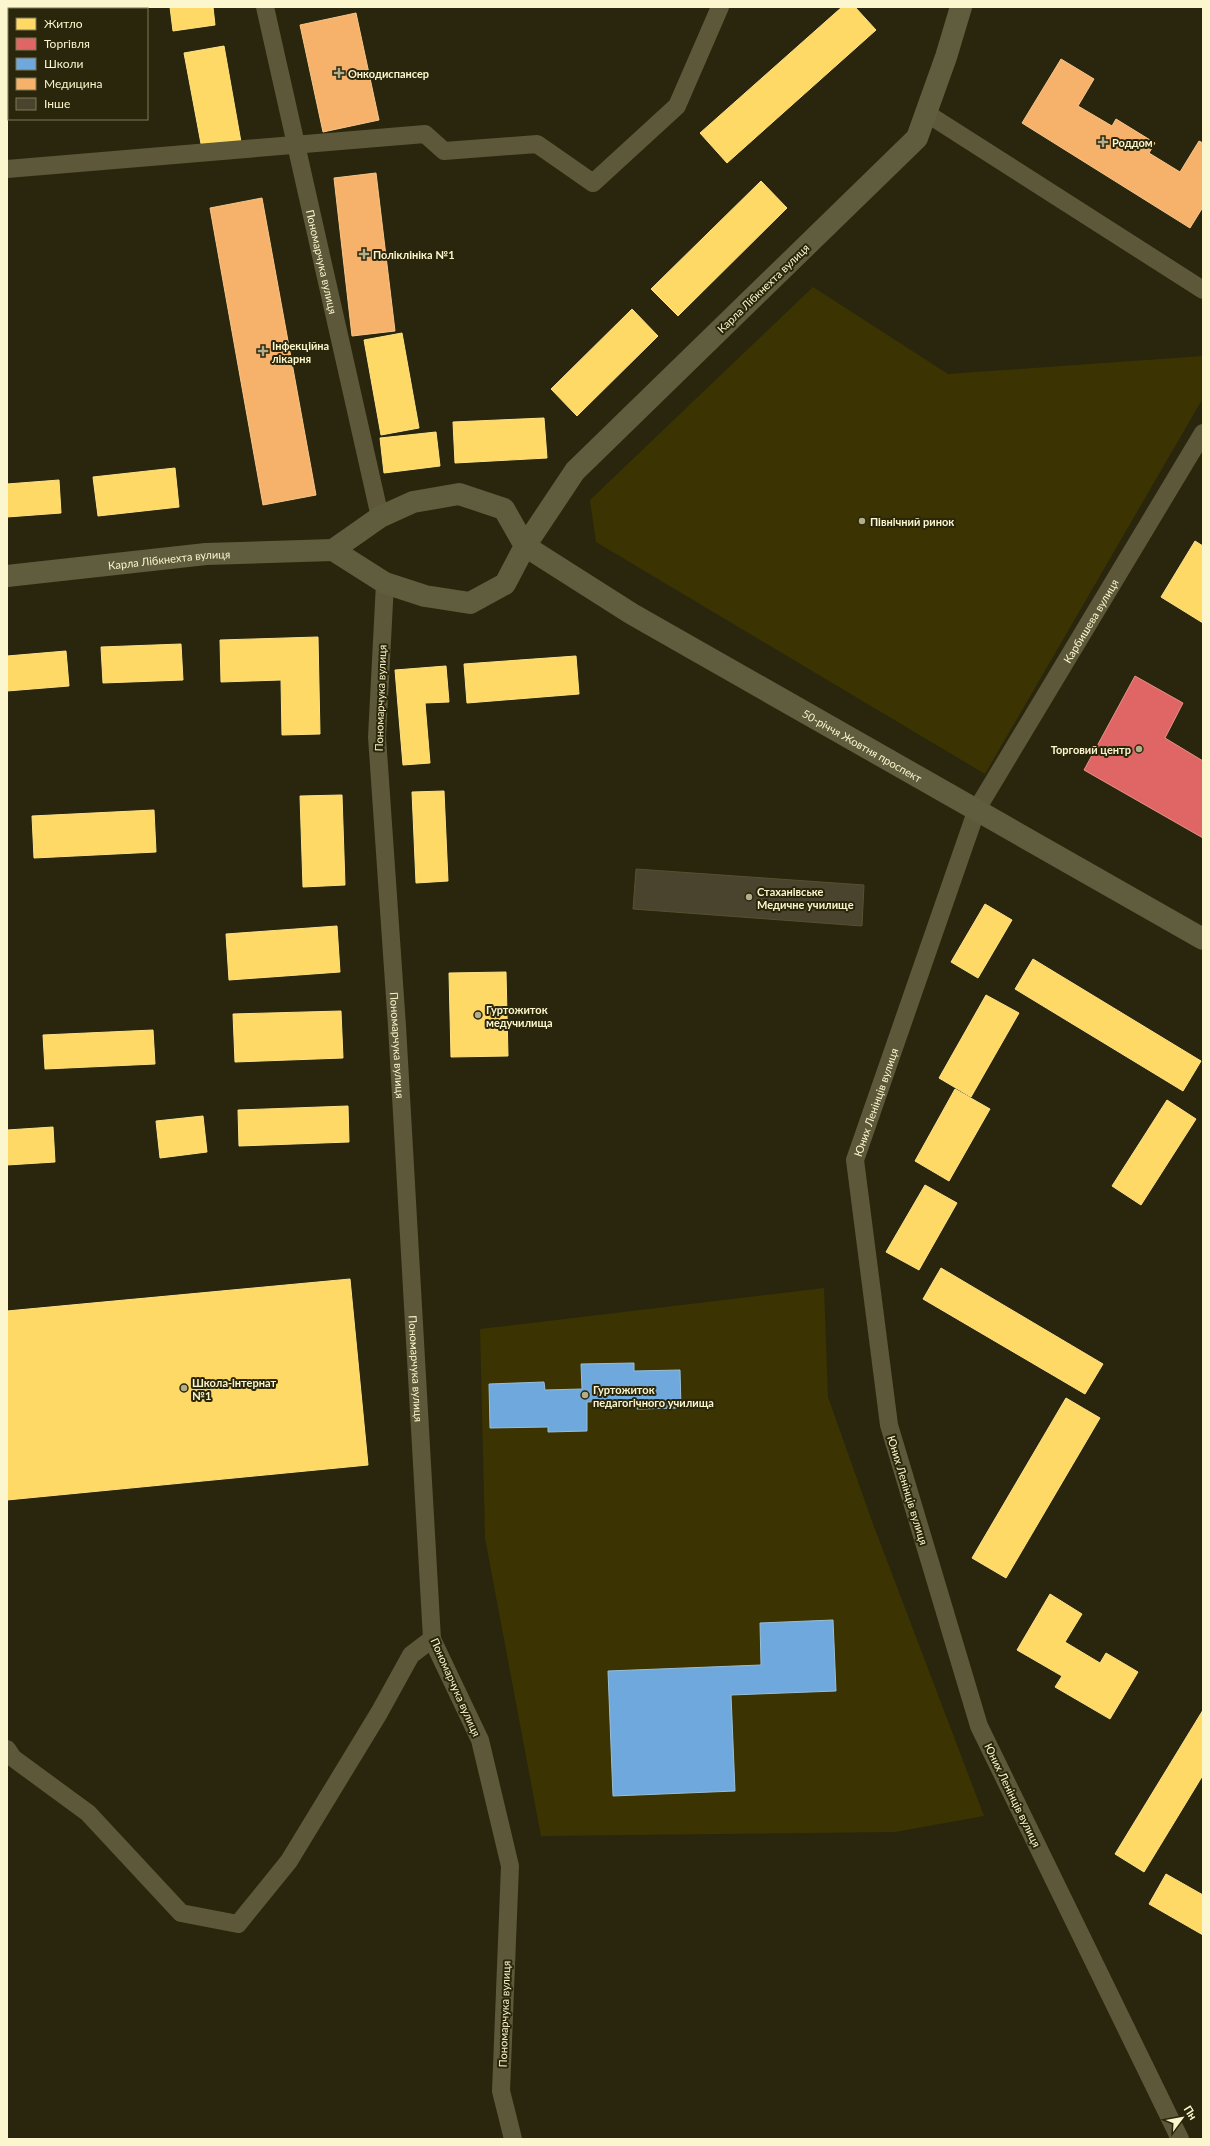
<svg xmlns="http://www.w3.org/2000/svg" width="1210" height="2146" viewBox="0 0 1210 2146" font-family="Lato,sans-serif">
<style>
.built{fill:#3b3402}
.homes{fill:#ffd966;stroke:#fee285}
.shops{fill:#e06666;stroke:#e89185}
.schools{fill:#6fa8dc;stroke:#99bfd8}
.health{fill:#f6b26b;stroke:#f8c688}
.building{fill:#4a442e;stroke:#575030}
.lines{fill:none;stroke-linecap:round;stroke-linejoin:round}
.street{stroke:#5c5839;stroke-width:18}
.secondary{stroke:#605c3e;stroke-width:22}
.poi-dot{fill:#b2ad8a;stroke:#2a260b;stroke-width:1.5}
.labels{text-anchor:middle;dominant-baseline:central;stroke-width:4;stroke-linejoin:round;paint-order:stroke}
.poi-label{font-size:11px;font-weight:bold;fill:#fbf6cd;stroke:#2a260b;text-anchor:start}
.street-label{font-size:11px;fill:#fbf6cd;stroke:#2a260b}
</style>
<rect width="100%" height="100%" fill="#29260d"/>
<path class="built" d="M813,287L948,374L1203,356V398L985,774L596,542L590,500Z
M824,1288L828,1397L873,1524L984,1816L895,1832L541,1836L485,1538L480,1329Z"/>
<path class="homes" d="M170,7H213L215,25L173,31Z
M842,7H855L876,30L727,163L700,133Z
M224,46L241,142L202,149L184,53Z
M761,181L787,208L678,316L651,289Z
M632,309L658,336L577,416L551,389Z
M402,333L419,428L381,435L364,340Z
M544,418L547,458L455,463L453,422Z
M436,432L440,466L384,473L380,438Z
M175,468L179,507L98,516L93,477Z
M59,480L61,513L7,517V484Z
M1195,541L1203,546V623L1161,597Z
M318,637L320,734L282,735L281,680L221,682L220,640Z
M181,644L183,680L103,683L101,647Z
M66,651L69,686L7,691V656Z
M576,656L579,694L467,703L464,664Z
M446,666L449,702L425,703L430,763L403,765L395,670Z
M444,791L448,881L416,883L412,792Z
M342,795L345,885L303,887L300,796Z
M154,810L156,852L34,858L32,816Z
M985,904L1012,920L978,978L951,962Z
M337,926L340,972L229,980L226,934Z
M1033,959L1201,1061L1183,1091L1015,989Z
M506,972L508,1056L451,1057L449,973Z
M986,995L1019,1013L971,1097L939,1078Z
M341,1011L343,1058L235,1062L233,1014Z
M153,1030L155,1064L45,1069L43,1035Z
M955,1089L990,1109L949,1181L915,1161Z
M1167,1100L1196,1119L1141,1205L1112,1186Z
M348,1106L349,1142L239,1146L238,1110Z
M203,1116L207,1152L160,1158L156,1121Z
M53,1127L55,1162L7,1165V1130Z
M925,1185L957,1203L919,1270L886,1252Z
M941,1268L1103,1364L1085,1394L923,1299Z
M350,1279L368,1465L7,1500V1311Z
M1066,1398L1100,1418L1006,1578L972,1558Z
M1050,1594L1082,1614L1065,1642L1100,1663L1106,1653L1138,1672L1110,1719L1055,1687L1062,1676L1017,1650Z
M1203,1710V1775L1144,1872L1115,1854Z
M1166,1874L1203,1895V1935L1149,1904Z"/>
<path class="shops" d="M1135,676L1183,703L1165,738L1203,761V838L1084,770Z"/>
<path class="schools" d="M634,1363V1371L680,1370L681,1408L637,1409V1400L587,1402V1431L548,1432V1427L490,1428L489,1384L544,1382L545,1390L582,1389L581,1364Z
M833,1620L836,1691L731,1695L735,1791L613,1796L608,1671L761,1665L760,1623Z"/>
<path class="health" d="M356,13L379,120L323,132L300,25Z
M1061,59L1094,79L1078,106L1112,126L1116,119L1155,143L1149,153L1180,172L1199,141L1203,143V207L1190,228L1022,123Z
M376,173L395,331L352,336L334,178Z
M262,198L316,495L263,505L210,208Z"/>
<path class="building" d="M636,869L864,885L862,926L633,909Z"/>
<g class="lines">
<g class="street">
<path id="s1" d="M265,7L380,517"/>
<path d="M926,113L1203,290"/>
<path d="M7,169L425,134L444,151L537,144L593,183L677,106L720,7"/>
<path id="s2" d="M385,583L377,737L397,1026L432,1639L480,1740L510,1866L501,2091L513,2139"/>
<path d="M7,1749L13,1758L88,1813L181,1913L238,1924L289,1861L379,1713L411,1655L432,1639"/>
<path id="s3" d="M1180,2139L979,1726L889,1425L855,1160L977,809L1203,433"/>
</g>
<g class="secondary">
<path id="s4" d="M961,7L946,57L917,138L575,471L525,546L505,584L470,603L425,596L385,583L333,550L380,517L413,502L459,494L504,509L525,546L632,614L1203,939"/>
<path id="s5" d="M7,576L206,554L333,550"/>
</g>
</g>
<g class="poi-dot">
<path d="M337 67h4v4h4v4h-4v4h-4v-4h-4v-4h4z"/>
<path d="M1101 136h4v4h4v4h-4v4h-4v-4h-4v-4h4z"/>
<path d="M362 248h4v4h4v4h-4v4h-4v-4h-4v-4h4z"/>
<path d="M261 345h4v4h4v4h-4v4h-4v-4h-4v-4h4z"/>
<circle cx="862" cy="521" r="4"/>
<circle cx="1139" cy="749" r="4"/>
<circle cx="749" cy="897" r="4"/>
<circle cx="478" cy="1015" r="4"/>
<circle cx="184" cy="1388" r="4"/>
<circle cx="585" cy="1395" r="4"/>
</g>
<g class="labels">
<g class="poi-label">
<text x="348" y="73">Онкодиспансер</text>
<text x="1112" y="142">Роддом</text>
<text x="373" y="254">Поліклініка №1</text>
<text x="272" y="345">Інфекційна<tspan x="272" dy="13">лікарня</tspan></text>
<text x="870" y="521">Північний ринок</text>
<text x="1131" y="749" text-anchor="end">Торговий центр</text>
<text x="757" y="891">Стаханівське<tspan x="757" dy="13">Медичне училище</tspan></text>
<text x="486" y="1009">Гуртожиток<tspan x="486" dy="13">медучилища</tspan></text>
<text x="192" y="1382">Школа-інтернат<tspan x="192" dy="13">№1</tspan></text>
<text x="593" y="1389">Гуртожиток<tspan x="593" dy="13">педагогічного училища</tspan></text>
</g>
<g class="street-label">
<text stroke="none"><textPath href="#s1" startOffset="261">Пономарчука вулиця</textPath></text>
<text transform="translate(763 288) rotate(-44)">Карла Лібкнехта вулиця</text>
<text stroke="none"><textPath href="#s5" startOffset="163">Карла Лібкнехта вулиця</textPath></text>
<text stroke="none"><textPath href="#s3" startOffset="1632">Карбишева вулиця</textPath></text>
<text transform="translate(380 698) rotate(-88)">Пономарчука вулиця</text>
<text stroke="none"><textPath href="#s4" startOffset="1560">50-річчя Жовтня проспект</textPath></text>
<text stroke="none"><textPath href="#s2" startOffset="463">Пономарчука вулиця</textPath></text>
<text stroke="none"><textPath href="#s3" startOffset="1102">Юних Ленінців вулиця</textPath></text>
<text stroke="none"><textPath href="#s2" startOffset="787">Пономарчука вулиця</textPath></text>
<text transform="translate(908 1490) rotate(73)">Юних Ленінців вулиця</text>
<text transform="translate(456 1687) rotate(66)">Пономарчука вулиця</text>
<text transform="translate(1013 1795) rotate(64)">Юних Ленінців вулиця</text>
<text transform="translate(504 2014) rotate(-88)">Пономарчука вулиця</text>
</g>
</g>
<rect width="1210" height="2146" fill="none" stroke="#fbf6cd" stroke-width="16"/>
<rect x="8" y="8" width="140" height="112" fill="#2a260b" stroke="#7e7959"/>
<rect x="16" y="18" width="20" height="12" fill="#ffd966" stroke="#7e7959"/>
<text x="44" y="28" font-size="12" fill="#fbf6cd">Житло</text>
<rect x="16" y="38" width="20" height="12" fill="#e06666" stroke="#7e7959"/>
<text x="44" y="48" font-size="12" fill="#fbf6cd">Торгівля</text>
<rect x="16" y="58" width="20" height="12" fill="#6fa8dc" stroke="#7e7959"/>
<text x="44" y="68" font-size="12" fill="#fbf6cd">Школи</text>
<rect x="16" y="78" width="20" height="12" fill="#f6b26b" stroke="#7e7959"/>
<text x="44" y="88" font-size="12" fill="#fbf6cd">Медицина</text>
<rect x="16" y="98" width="20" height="12" fill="#4a442e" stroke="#7e7959"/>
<text x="44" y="108" font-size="12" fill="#fbf6cd">Інше</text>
<g transform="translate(1182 2118) rotate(58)" stroke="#2a260b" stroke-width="3" paint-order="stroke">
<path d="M0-3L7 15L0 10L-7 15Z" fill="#fbf6cd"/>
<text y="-6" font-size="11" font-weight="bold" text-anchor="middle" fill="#fbf6cd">Пн</text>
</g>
</svg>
